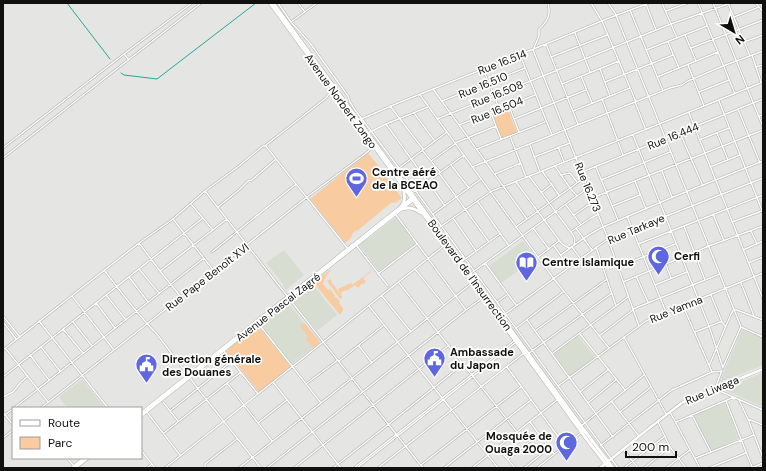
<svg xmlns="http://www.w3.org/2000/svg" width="766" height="471" viewBox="0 0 766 471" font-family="'DM Sans',sans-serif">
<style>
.built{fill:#d8ddd2}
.green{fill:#f8cba0}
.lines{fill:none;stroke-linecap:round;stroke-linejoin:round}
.stream{stroke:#21a89b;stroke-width:1}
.minor-casing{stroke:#aeb0ac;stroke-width:2.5}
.secondary-casing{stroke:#aeb0ac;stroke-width:3.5}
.primary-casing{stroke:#aeb0ac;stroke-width:4}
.minor{stroke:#fff;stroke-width:1.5}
.secondary{stroke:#fff;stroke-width:2.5}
.primary{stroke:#fff;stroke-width:3}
.labels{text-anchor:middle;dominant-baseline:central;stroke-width:3.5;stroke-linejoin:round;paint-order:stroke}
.street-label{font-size:11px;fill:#10100f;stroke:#fff}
.poi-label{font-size:11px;font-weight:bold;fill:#10100f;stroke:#fff;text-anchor:start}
</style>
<rect width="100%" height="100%" fill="#e5e6e3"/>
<path class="built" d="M396,217L416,243L379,271L359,245L358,241L369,238Z
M523,241L536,258L501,283L489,266Z
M284,250L304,275L286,290L283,286L284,285L266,263Z
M312,283L337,315L317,331L292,300Z
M288,303L320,342L292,364L261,325Z
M742,330L763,338V365L719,383Z
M578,336L595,357L570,376L554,354Z
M763,373V407L723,389Z
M82,379L105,408H67L59,397Z
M725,403L739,439L711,451L693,416Z"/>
<path class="green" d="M507,107L517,133L502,139L492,113Z
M368,153L380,168V170L382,173L384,174L401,197V199L395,203H391L357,231L356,230L352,234L351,238L345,243L310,199Z
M330,270H331L330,271L325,278L323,284L328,290L330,289L335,296H334L335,298L336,297L340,302L339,303L343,308V310L340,315L314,283L315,281Z
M371,271V272L363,278L366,282L363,284H361L359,282L361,284L360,286L358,288L355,285L348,290L343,291L341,293L342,298L340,299L327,281L331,279L332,284L334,285L341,296L338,289L351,283L352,285Z
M301,324H305L320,342L313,348L306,339L308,337L307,335L300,326Z
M258,326L291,367L259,392L226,351Z"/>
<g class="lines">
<path class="stream" d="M67,3L110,59
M121,73L124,75L157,79L256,3"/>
<defs>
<path id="minor" d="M278,3L291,22L310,43L348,96L350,102L355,110L399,168L618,468
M298,3L305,12
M548,3C551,15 548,21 539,29V36L533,50L608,239L639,326
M591,3L602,21
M608,3L615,13L622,30L741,327L763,337
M662,3L677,38
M698,3L735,94
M713,3L763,127
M728,3L750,56
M756,3L763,12
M646,4L656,30
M630,10L663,91
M666,11L688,3
M734,17L759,7
M602,21L636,102
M291,22L317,3
M575,33L590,72
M685,35L696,61
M668,42L679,68
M744,42L763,35
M546,44L578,124
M691,48L763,20
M646,50L707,26
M124,54L129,60
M520,55L552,135
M752,55L761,82
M551,57L607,35
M688,65L704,106
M755,67L763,65
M483,69L499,108
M600,69L610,96
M581,76L592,103
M657,77L718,52
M605,82L673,55
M562,84L619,61
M433,89L527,219
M699,92L729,80
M420,95L554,279L609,348
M602,99L623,155
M442,101L525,68
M719,101L763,213
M635,102L646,130
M390,106L423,149
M509,106L519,132
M738,109L760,163
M573,111L630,88
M414,113L434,140
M491,113L501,139
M689,113L763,299
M759,116L763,115
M437,119L671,24L731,3
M514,119L586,90
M359,120L398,103L546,44L609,18L649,3
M386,124L445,206
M459,125L535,95
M368,133L386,124L428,107
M680,133L703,186
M717,133L728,160
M633,135L709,326L723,368
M510,136L526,177
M699,140L729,128
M455,143L496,126
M530,145L540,172
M266,146L276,159L348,249
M558,147L564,162
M3,148L124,54L192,3
M477,149L545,122
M422,150L440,172
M534,157L570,143
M3,158L201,3
M431,161L455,144
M451,165L469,188
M555,166L570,188L577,196
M472,167L670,88L682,85L688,81L723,66L763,51
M596,167L618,220
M710,167L740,155
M395,171L447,132
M542,171L559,195
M662,171L672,197
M582,172L763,99
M439,173L489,242
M495,174L521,163
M560,175L570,173L577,182
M529,176L573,235L575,239L574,245
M601,180L670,152
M635,181L646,209
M516,182L562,244L569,248
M205,191C277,284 350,376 423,468
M542,192L552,184
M412,193L464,155
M592,198L763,130
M478,202L509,246
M191,204L212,229
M566,205L581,225
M612,206L640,195
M218,207L239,190L248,181L252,180L276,159
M433,214L481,179
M713,214L724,241
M396,215L466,310
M574,215L587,206L594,203
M627,216L666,312
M453,218L476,251
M173,219L214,271
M732,222L762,211
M684,226L705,280
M516,227L584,178
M533,228L549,249
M576,228L592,250
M437,229L492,191L704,106L763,82
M572,231L591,218L599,214
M751,231L757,244
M139,243L160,271L181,297
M638,244L763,195
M356,245L388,286
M554,246L569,267
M572,247L580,258
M596,247L616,306
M743,250L763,241
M212,252L296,184
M561,255C574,245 588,234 603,227L673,197L763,161
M538,257L559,241
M461,262L500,234
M485,263L516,305
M748,263L763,257
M666,265L671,278
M618,267L675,244
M139,269L159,293
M415,269L444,305
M104,270C121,292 137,314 156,333L188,375
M160,271L227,219
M378,274L417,244
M470,274L588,188
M636,276L648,302
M129,277L148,302
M623,282L709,246L763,226
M399,283L517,432
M741,283L754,316
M655,285L687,272
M106,295L126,320
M711,295L722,322
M72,296L114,350
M382,296L411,332
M497,302L508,294
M96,303L115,328
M369,306L498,468
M683,306L712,372
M633,309L660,298L720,274
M3,316L20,337
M501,317L608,239L763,178
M527,320L613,437
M39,321L108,408
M3,322L16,339
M73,322L92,346
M258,323L321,403
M516,328L563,292
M63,329L83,353
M535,331L607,279
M695,332L720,322H722L726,327
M580,334L625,390
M599,336L633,310
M624,337L666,414
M359,346L372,363
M41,347L60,371
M6,349L48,402
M3,350L139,243L173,219L205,191L239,166L263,146H266V145L326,98L332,90
M223,350L258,394
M529,353L612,293
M553,353L628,297
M30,355L49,380
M339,361L384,325
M709,366L731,314L734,309L763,320
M507,367L565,446
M723,367L741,327
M722,370L715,389L763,410
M3,377L203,218
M190,378L198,389L261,468
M273,382L341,468
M227,383L272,441
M306,384L338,360
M558,386L646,321L763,273
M580,392L609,369
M3,397L13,392L21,382L28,376
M739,400L748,419L763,458
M726,401L752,467
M163,402L178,421
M612,402L639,436
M588,403L617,379
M14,408L204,258
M41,408L307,197L365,154L374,146
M146,411L180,455
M170,411L232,361
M3,412L13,425
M620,412L651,387
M670,412L700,468
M692,415L711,452
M3,416L13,409
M748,419L763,425
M530,422L554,454
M658,422L670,447L686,468
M676,422L734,397
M258,423L287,400
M581,426L644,375
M164,433L241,372
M3,438L13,430
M600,446L672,390L712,372L722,371
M498,448L515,468
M623,449L638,468
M141,450L155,468
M67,458L74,466
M696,458L754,435
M508,459L539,434
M421,465L521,387
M147,468L152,464
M165,468L445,245
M206,468L205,466V464L237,439
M239,468L472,283
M267,468L466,310L484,297
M294,468L448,346
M333,468L389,424L463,364
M354,468L514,341
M357,468L515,343
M378,468L524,353
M444,468L531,400
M472,468L557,400
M524,468L549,448
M537,468L582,432
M624,468L665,436
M644,468L670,447
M666,468L690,450
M709,468L746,453
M751,468L763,463"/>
<path id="secondary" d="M141,413L413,197
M141,416L413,200
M72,468L84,458
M75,468L88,458
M600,468L648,429L683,402L763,369"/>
<path id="primary" d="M270,3L588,441L609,468
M273,3L581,426L613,468
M400,208C406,201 405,196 403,188
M402,209C410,207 414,208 421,213"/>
</defs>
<use href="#minor" class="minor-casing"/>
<use href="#secondary" class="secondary-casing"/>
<use href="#primary" class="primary-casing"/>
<use href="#minor" class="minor"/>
<use href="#secondary" class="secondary"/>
<use href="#primary" class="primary"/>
</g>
<defs>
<symbol id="stadium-pin" viewBox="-11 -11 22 30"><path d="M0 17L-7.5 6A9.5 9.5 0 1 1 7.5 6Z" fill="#5e67df" stroke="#fff"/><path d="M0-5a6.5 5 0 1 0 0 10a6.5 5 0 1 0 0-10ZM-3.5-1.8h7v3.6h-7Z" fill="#fff"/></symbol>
<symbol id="mosque-pin" viewBox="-11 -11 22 30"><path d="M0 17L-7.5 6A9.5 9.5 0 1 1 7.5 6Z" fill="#5e67df" stroke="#fff"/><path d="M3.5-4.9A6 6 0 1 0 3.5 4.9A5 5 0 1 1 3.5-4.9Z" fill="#fff"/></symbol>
<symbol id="library-pin" viewBox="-11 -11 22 30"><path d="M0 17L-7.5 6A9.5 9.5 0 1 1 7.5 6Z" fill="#5e67df" stroke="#fff"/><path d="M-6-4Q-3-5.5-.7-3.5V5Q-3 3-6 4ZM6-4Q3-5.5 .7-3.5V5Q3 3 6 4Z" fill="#fff"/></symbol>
<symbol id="civic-pin" viewBox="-11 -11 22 30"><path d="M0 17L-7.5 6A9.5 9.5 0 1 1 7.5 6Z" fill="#5e67df" stroke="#fff"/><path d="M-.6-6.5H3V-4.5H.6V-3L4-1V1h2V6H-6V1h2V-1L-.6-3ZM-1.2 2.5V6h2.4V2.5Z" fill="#fff"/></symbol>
</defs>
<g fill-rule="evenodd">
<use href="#stadium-pin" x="344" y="166" width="25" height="34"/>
<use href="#mosque-pin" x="646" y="244" width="25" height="34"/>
<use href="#library-pin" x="514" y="250" width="25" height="34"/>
<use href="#civic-pin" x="422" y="346" width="25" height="34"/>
<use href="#civic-pin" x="134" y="352" width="25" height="34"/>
<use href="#mosque-pin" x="554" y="430" width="25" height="34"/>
</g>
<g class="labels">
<g class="street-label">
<text transform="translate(502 62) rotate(-21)">Rue 16.514</text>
<text transform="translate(483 85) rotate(-22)">Rue 16.510</text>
<text transform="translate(497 94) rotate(-22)">Rue 16.508</text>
<text transform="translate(341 101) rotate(54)">Avenue Norbert Zongo</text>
<text transform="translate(497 110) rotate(-22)">Rue 16.504</text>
<text transform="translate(673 136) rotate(-22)">Rue 16.444</text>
<text transform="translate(588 187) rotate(68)">Rue 16.273</text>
<text transform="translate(636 229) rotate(-23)">Rue Tarkaye</text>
<text transform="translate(470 275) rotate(54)">Boulevard de l'Insurrection</text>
<text transform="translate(207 277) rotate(-38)">Rue Pape Benoît XVI</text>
<text transform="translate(278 307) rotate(-38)">Avenue Pascal Zagré</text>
<text transform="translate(676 309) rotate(-22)">Rue Yamna</text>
<text transform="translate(712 390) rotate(-23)">Rue Liwaga</text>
</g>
<g class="poi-label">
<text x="372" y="172">Centre aéré<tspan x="372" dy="13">de la BCEAO</tspan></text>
<text x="674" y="256">Cerfi</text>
<text x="542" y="262">Centre islamique</text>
<text x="450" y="352">Ambassade<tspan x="450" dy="13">du Japon</tspan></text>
<text x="162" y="359">Direction générale<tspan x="162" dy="13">des Douanes</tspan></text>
<text x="552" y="436" text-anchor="end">Mosquée de<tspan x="552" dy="13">Ouaga 2000</tspan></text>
</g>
</g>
<rect width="766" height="471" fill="none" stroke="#10100f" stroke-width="8"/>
<rect x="12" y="407" width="130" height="52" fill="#ffffff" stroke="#9f9f9f"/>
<rect x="20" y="420" width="20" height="6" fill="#ffffff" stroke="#9f9f9f"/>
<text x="48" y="427" font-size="12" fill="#10100f">Route</text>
<rect x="20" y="437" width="20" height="12" fill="#f8cba0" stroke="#9f9f9f"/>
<text x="48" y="447" font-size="12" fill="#10100f">Parc</text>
<g transform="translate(734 32) rotate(142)" stroke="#ffffff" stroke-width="3" paint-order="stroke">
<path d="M0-3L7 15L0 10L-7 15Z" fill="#10100f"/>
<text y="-6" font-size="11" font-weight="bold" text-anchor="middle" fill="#10100f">N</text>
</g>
<path d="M626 451v6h50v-6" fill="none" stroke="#10100f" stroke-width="2"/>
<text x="632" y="451" font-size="12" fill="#10100f" stroke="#ffffff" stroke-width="3" paint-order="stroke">200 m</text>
</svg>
